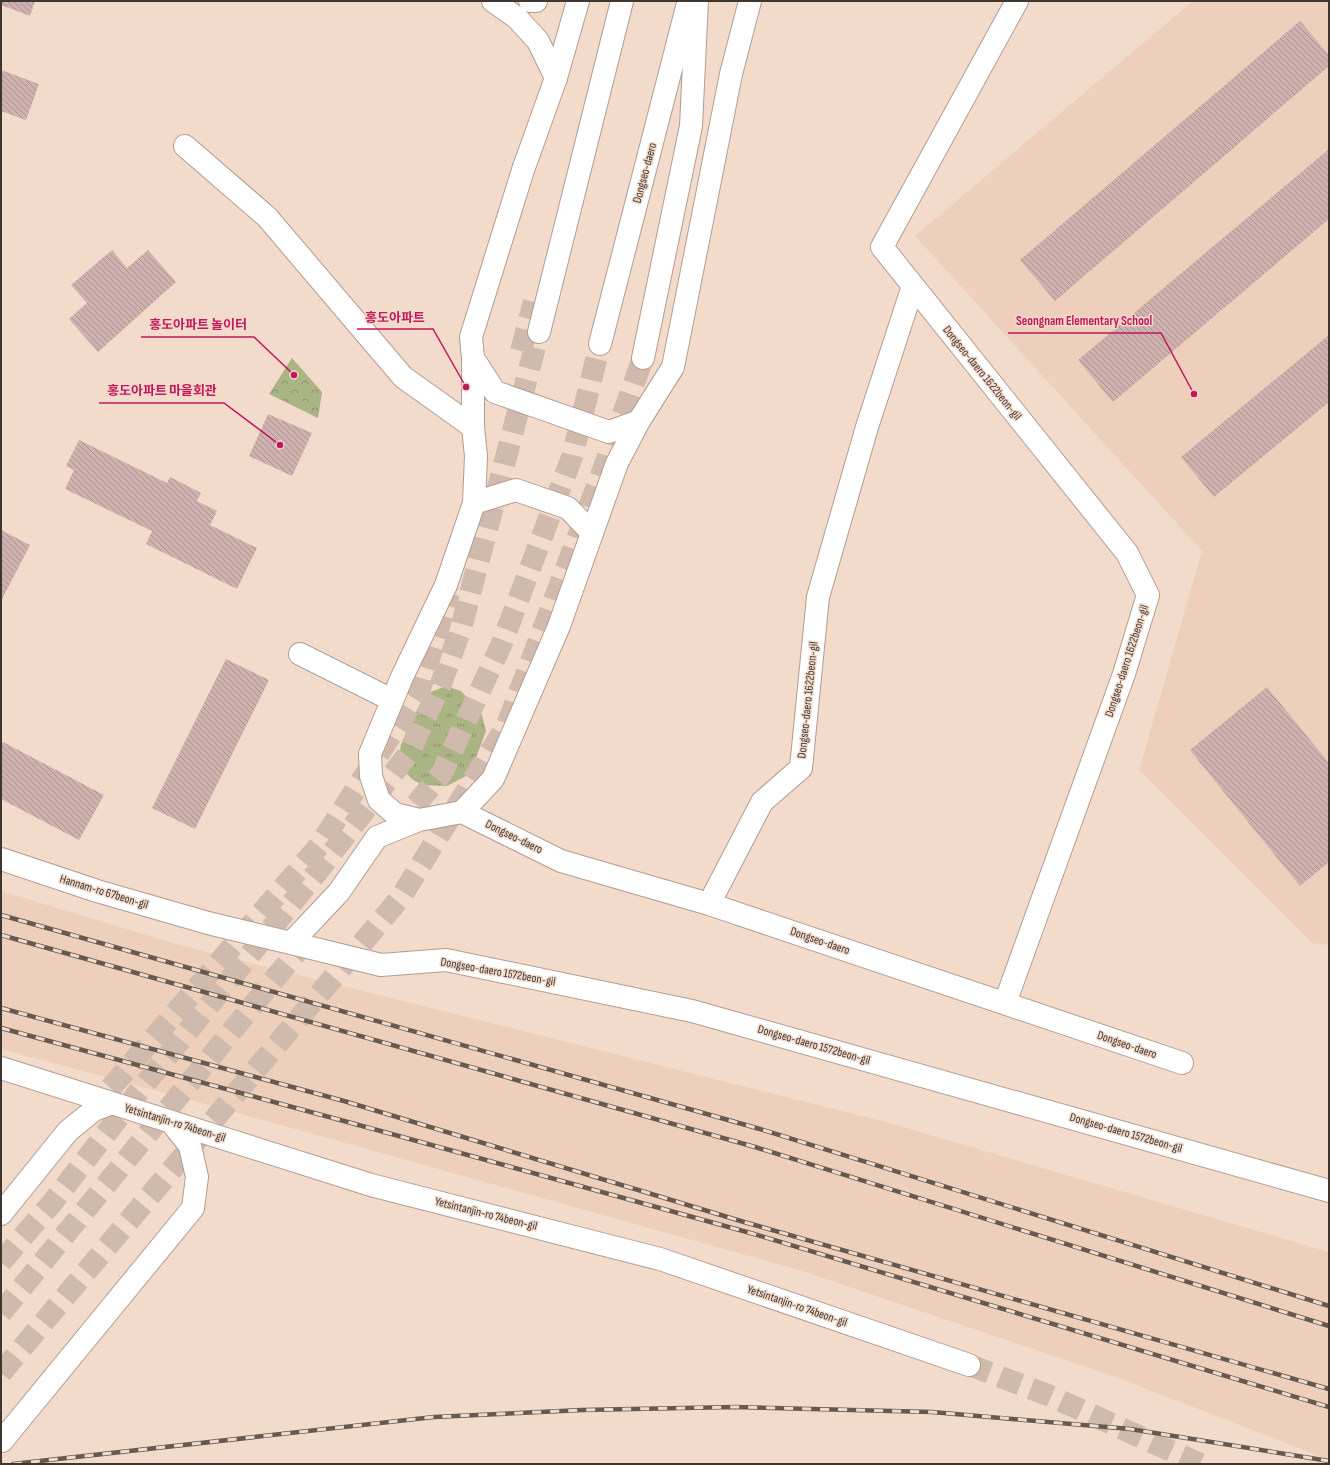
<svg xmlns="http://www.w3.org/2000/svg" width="1330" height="1465" viewBox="0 0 1330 1465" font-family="'Sofia Sans Condensed','Noto Sans KR',sans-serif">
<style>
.built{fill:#eecfbb}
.grass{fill:url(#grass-tufts)}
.forest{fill:url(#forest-crowns)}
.building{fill:url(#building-back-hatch)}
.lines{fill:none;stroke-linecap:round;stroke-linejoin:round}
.minor-tunnel{stroke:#cfbaad;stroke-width:22;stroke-dasharray:22 11;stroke-linecap:butt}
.major-tunnel{stroke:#cfbaad;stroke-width:22;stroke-dasharray:22 11;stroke-linecap:butt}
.minor-casing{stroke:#b39c8e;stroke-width:24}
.major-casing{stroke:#b39c8e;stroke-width:24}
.minor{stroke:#fff;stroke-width:22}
.major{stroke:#fff;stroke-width:22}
.rail-casing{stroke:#655951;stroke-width:4.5}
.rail{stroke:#f3dbcc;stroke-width:3;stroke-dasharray:9;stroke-linecap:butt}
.labels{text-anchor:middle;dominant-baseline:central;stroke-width:3;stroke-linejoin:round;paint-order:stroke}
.street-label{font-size:12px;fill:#3f3630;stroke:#f3dbcc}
.leader{fill:none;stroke:#c2185b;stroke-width:1.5}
.callout-dot{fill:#c2185b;stroke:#f3dbcc;stroke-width:1.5}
.callout-label{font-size:13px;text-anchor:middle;font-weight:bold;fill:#c2185b;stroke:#f3dbcc;stroke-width:3;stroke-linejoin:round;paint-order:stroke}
</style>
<defs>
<pattern id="grass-tufts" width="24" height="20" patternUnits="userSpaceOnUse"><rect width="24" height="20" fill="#abb483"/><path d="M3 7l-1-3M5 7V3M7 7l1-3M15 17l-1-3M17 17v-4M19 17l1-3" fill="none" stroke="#8d936c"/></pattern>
<pattern id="forest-crowns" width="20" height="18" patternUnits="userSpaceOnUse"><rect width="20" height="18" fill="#abb483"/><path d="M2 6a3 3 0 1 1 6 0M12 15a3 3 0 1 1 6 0" fill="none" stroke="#8d936c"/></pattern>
<pattern id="building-back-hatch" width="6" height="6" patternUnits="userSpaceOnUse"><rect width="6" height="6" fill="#cfb2b0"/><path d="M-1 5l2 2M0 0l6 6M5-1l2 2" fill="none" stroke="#a99290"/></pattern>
</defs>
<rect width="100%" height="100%" fill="#f3dbcc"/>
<path class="built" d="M1193,1H1329V945L1312,943L1139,770L1202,551L915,236Z
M1,891L183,946L886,1122L1329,1252V1460L1116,1377L799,1270L224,1109L1,1049Z"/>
<path class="grass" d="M446,686L461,691L481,712L486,731L476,758L466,776L447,786L422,785L412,779L402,769L399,757L401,745L409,725L422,701L431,692Z"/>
<path class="forest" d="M292,358L322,392L318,418L269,394Z"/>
<path class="building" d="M1,1H35L30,16L1,5Z
M1300,21L1329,55V66L1055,301L1020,260Z
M1,70L39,84L26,120L1,111Z
M1329,149V219L1113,402L1078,360Z
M112,250L127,268L148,250L176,282L98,352L69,319L87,303L71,285Z
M1329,335V402L1214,497L1181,457Z
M268,414L312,433L292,476L249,456Z
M79,440L167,483L170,477L201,493L197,501L217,511L210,525L257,548L237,589L146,544L152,531L65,489L74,470L66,466Z
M1,530L30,545L1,601Z
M226,659L269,680L195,829L152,808Z
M1267,687L1329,763V862L1300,886L1190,750Z
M1,741L104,795L79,840L1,799Z"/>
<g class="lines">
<path class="minor-tunnel" d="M969,1365L1048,1395L1200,1464"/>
<path class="major-tunnel" d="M521,351L534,302
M395,830L442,773L502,643L572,457L600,344
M89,1113L319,846L419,692L449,593
M1,1262L52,1203L136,1095L318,871L409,753L441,684L461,628L539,332
M1,1313L313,932
M1,1373L401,897L507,725L603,470L643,358"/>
<defs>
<path id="minor" d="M493,1L517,18L538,41L556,78
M530,1H536
M185,146L267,217L403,377L473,427
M473,358V427L476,456L474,503L446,585L402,677L370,754L371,776L379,800L395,814L419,820L462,812L493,779L559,626L617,463L639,421
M474,503L516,490L568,508L592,533
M300,654L392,700
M462,812L561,861L709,904L1182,1063
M1,859L97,891L208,923L291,943L339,892L377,837L419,820
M709,904L762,802L801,768L818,597L867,427L913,286
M291,943L381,965L446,960L692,1011L1329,1191
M1005,1003L1124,674L1148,595L1127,553L882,247L1017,1
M1,1068L371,1185L660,1259L969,1365
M1,1214L68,1131L94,1110L112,1103
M1,1440L2,1441L193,1208L197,1177L190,1146L171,1122"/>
<path id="major" d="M578,1L556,78L523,170L471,337L473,358L495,392L609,432L639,421L673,367L731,74L750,1
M539,332L622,1
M600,344L687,7
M643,358L691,126L697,1"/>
</defs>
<use href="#minor" class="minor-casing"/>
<use href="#major" class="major-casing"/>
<use href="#minor" class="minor"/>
<use href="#major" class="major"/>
<defs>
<path id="rail" d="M1,915L760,1129L1329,1306
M1,935L755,1147L1329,1326
M1,1008L344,1101L744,1222L1329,1389
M1,1028L377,1130L754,1234L1329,1407
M13,1464L434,1417L582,1410L735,1407L932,1412L1130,1429L1329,1461"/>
</defs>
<use href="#rail" class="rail-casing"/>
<use href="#rail" class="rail"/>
</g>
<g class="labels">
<g class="street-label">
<text transform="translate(645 173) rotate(-75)">Dongseo-daero</text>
<text transform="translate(982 373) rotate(51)">Dongseo-daero 1622beon-gil</text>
<text transform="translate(1127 661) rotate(-72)">Dongseo-daero 1622beon-gil</text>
<text transform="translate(808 700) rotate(-84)">Dongseo-daero 1622beon-gil</text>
<text transform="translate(514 837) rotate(26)">Dongseo-daero</text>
<text transform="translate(104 892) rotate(17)">Hannam-ro 67beon-gil</text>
<text transform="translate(820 941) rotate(19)">Dongseo-daero</text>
<text transform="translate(498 972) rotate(10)">Dongseo-daero 1572beon-gil</text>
<text transform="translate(814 1045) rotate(16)">Dongseo-daero 1572beon-gil</text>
<text transform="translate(1127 1045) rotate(19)">Dongseo-daero</text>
<text transform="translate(175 1123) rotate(17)">Yetsintanjin-ro 74beon-gil</text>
<text transform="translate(1126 1133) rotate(16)">Dongseo-daero 1572beon-gil</text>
<text transform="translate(486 1214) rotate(14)">Yetsintanjin-ro 74beon-gil</text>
<text transform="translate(797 1306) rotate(19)">Yetsintanjin-ro 74beon-gil</text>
</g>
</g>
<path class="leader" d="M466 387L433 329H357M1194 394L1161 333H1008M294 375L254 337H141M280 445L224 403H99"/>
<g class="callout-dot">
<circle cx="466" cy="387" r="4"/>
<circle cx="1194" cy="394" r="4"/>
<circle cx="294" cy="375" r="4"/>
<circle cx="280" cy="445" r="4"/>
</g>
<g class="callout-label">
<text x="395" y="322">홍도아파트</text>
<text x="1084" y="325">Seongnam Elementary School</text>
<text x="198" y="329">홍도아파트 놀이터</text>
<text x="162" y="395">홍도아파트 마을회관</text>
</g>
<rect width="1330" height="1465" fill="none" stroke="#3f3630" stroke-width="4"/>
</svg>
